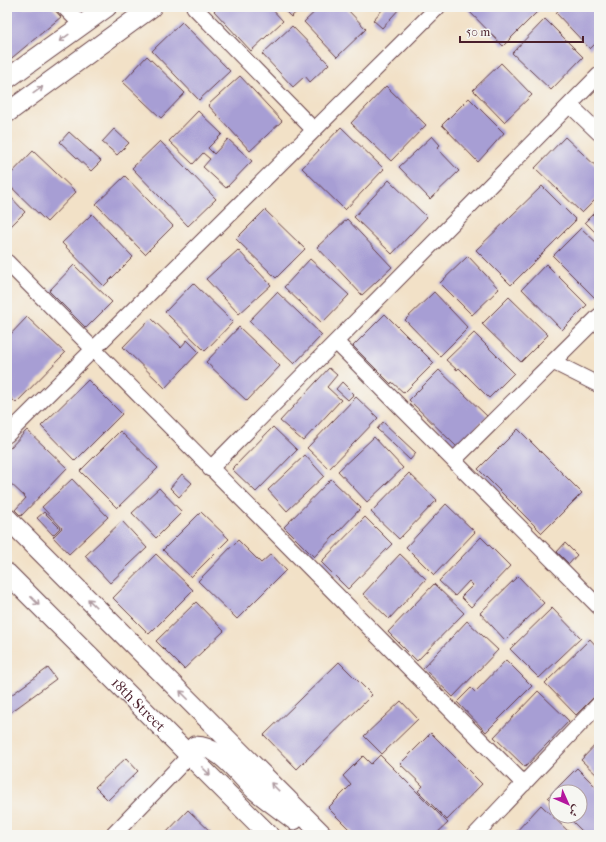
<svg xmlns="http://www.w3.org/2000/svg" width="606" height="842" viewBox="0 0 606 842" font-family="'IM FELL French Canon',Amiri,serif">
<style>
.building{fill:#a79ed4}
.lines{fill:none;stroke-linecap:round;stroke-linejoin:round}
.minor-casing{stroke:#633c42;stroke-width:17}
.tertiary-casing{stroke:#633c42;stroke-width:21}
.minor{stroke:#fff;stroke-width:15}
.tertiary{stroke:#fff;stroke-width:19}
.oneway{stroke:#ae9aa0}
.labels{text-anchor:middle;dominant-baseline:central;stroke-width:3;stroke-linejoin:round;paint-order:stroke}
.street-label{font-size:15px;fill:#4a1f2b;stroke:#f6f6f2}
</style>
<rect width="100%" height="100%" fill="#f6f6f2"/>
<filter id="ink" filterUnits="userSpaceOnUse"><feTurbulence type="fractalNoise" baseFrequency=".025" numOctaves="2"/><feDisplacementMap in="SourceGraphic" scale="8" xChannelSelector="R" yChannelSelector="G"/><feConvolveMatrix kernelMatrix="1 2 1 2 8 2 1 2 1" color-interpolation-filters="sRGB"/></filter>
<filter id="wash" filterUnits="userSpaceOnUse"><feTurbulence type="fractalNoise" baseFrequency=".012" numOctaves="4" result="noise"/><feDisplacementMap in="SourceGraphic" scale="16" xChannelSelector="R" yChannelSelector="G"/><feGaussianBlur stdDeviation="0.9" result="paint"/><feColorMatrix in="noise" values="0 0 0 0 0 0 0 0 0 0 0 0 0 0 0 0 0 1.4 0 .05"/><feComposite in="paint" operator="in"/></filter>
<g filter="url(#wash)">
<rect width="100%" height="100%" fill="#f2e1c7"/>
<g id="blocks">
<path class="building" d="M7,7H52L61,17L7,62Z
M218,7H270L283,21L251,51L214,11Z
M281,7H302L291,17Z
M320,7H345L366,29L337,57L304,22Z
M385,7L400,8L382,28L373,20Z
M465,7H534L538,11L503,46Z
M561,7H599V40L590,49L556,13Z
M545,19L583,57L551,90L512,53Z
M182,22L230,71L199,100L152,51Z
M292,26L329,64L310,82L305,76L293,87L262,54Z
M147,56L185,93L161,118L123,82Z
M501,63L532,95L504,122L473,90Z
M240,76L282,121L250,151L208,105Z
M386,86L426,125L391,161L351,123Z
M469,98L504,133L478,162L442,125Z
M198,111L222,134L208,148L214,154L228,139L252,161L226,188L203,167L210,159L203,153L193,164L169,141Z
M341,127L384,169L345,210L302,168Z
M114,129L129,143L117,155L102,142Z
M69,132L101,161L91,171L60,142Z
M432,136L440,145L437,148L459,171L430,199L399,167Z
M565,137L599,169V196L582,213L535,168Z
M160,141L216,199L188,226L132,168Z
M33,151L76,192L47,222L7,183V178Z
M125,176L173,226L145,254L96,204Z
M389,180L427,217L392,254L354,217Z
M542,186L576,220L511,285L476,250Z
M7,193L25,212L7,230Z
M599,208V236L585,222Z
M265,210L305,249L276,278L236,239Z
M92,214L133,257L104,286L62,243Z
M347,219L392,267L362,295L317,247Z
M581,228L599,245V294L595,298L553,256Z
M238,250L271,285L239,314L206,279Z
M468,256L499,289L472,315L440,283Z
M310,259L349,295L322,323L284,287Z
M546,264L587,305L562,330L522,289Z
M74,265L112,302L86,328L49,291Z
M193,283L233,322L205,351L165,312Z
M277,292L322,335L294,364L249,321Z
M434,292L468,328L440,356L405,320Z
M509,297L548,335L521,362L482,324Z
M385,314L434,363L404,393L392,382L391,384L353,346Z
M27,317L65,353L16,403L7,394V338Z
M151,318L181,347L187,340L199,352L165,388L123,347Z
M239,327L280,366L247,401L206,362Z
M474,333L514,373L489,398L459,368L457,370L446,360Z
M329,368L337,375L327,387L341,400L303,441L280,421Z
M439,370L487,416L457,447L409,400Z
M88,380L122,414L75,461L41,426Z
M342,382L354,394L348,400L336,389Z
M356,397L378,418L329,469L307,448Z
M383,422L416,453L410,460L377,429Z
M273,427L297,450L256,492L232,469Z
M518,429L582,493L542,533L478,469Z
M27,430L67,468L21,516L15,510L26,498L7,480V451Z
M120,431L158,468L117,508L80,471Z
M374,437L403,468L367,502L338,471Z
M305,455L324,476L287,511L268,490Z
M409,473L437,500L399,539L371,512Z
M182,474L192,483L179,497L170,488Z
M72,479L108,517L69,554L53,537L62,528L42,507Z
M331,479L361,508L314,557L284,527Z
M159,488L182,512L156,538L132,513Z
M446,504L475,532L434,575L406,547Z
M44,512L60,528L53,535L37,518Z
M201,512L229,539L191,577L163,550Z
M365,517L392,544L348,589L321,562Z
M122,521L147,548L110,583L85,556Z
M481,537L510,566L471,607L461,597L473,585L469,581L455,596L439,581Z
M238,540L261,563L271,554L286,570L237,619L198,581Z
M565,543L577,555L569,564L557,552Z
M156,554L193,590L149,634L113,598Z
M400,554L426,579L389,619L363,594Z
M518,576L544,603L505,640L480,613Z
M434,584L464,613L417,661L388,632Z
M196,602L224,631L184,669L156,641Z
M552,608L581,638L539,678L510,649Z
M467,621L498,650L453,697L423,668Z
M590,639L599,649V692L576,715L545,683Z
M506,660L532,686L486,732L457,702L471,688L475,692Z
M339,662L372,695L297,769L264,735Z
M48,668L56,679L7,715V698Z
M538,691L569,721L525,767L494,737Z
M401,701L418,719L382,754L364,736Z
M431,733L482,784L447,820L418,791L423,786L400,764Z
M599,741V777L581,760Z
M380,755L448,823L435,835H355L328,808L351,785L343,776L363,756L371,764Z
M126,758L138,771L108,800L95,787Z
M577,768L599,790V830L594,835H586L567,816H580V792H556V805L548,797Z
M541,805L572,835L514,834Z
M188,810L214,835H164Z"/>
</g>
</g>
<g filter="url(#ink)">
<use href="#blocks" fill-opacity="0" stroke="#633c42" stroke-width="1"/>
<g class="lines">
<defs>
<path id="minor" d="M64,7L82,25
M194,7L314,130
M570,105L599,133
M7,262L524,784
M336,342L599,607
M553,362L599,385
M7,435L438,7
M454,460L599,316
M210,469L599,75
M113,835L190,755
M475,835L599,704"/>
<g id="tertiary">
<path d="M7,79L107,7"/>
<path d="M7,113L152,7"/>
<path d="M7,518L323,835"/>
<path id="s1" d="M7,573L269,835"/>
<path d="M190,755L195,746C221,746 238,775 256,791C268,801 281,810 294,820"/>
</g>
</defs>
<use href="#minor" class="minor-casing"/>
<use href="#tertiary" class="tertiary-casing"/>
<use href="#minor" class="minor"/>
<use href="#tertiary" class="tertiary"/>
</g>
<defs><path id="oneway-shaft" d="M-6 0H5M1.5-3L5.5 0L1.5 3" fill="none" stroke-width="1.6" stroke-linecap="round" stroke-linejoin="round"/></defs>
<g class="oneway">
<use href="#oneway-shaft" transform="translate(64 38) rotate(144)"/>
<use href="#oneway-shaft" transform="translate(38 90) rotate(-36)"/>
<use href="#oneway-shaft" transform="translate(35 601) rotate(45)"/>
<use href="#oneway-shaft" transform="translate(92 603) rotate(-135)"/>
<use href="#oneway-shaft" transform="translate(184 695) rotate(-135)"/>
<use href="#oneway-shaft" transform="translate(206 771) rotate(45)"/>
<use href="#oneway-shaft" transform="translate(275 787) rotate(-135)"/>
</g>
</g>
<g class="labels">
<g class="street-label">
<text stroke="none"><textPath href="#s1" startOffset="186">18th Street</textPath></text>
</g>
</g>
<rect width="606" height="842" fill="none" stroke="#f6f6f2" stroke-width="24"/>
<g transform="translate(568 804) rotate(135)"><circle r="19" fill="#f6f6f2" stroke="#b1a0a2"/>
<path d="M0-3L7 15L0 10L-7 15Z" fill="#b5179e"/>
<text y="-6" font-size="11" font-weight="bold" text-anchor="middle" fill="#4a1f2b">ش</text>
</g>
<path d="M460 36v6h123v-6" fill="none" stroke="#4a1f2b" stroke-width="2"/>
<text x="466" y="36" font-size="12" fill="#4a1f2b" stroke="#f6f6f2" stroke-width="3" paint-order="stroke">50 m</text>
</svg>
